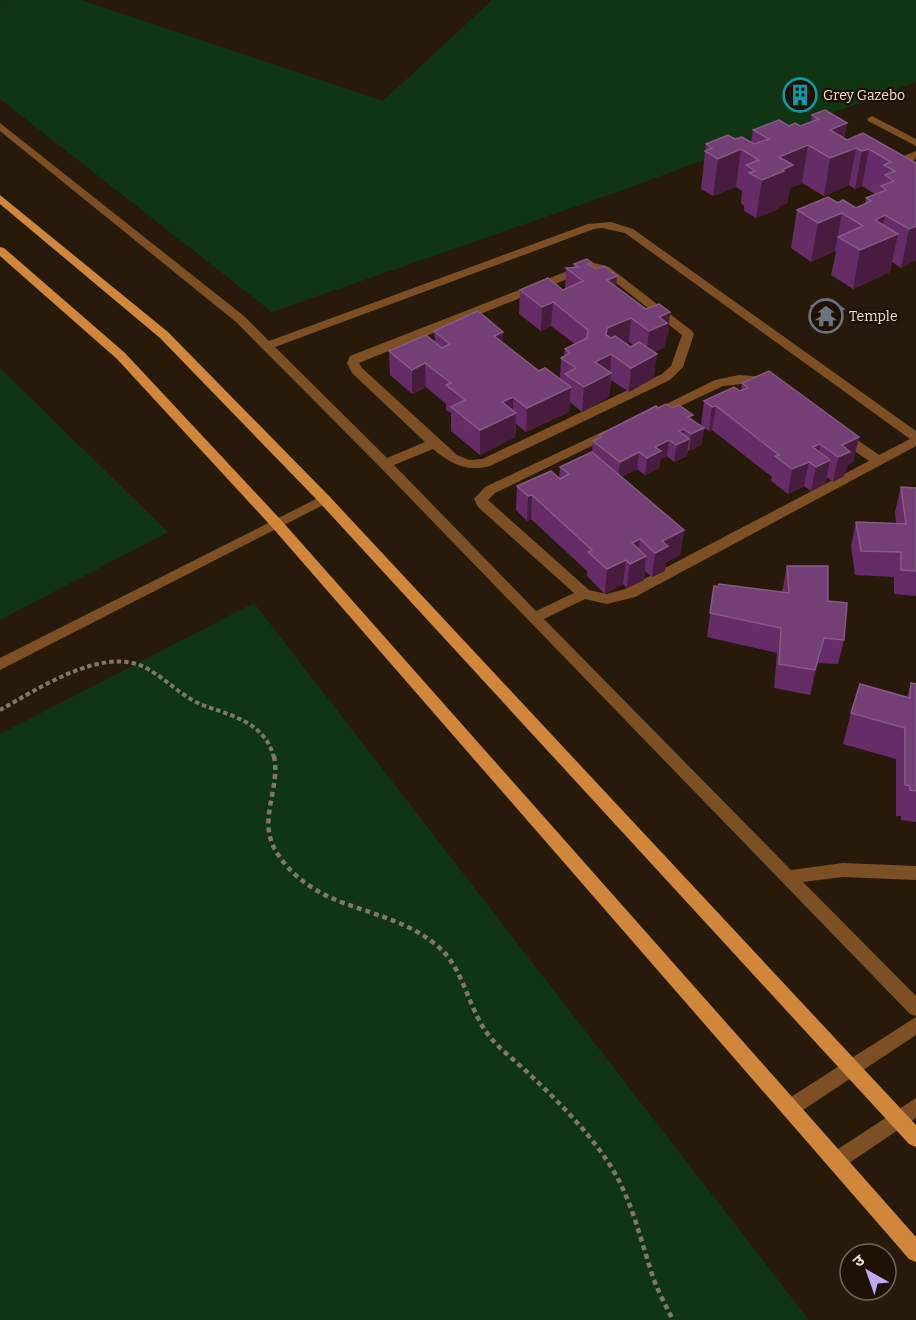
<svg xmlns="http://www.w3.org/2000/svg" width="916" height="1320" viewBox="0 0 916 1320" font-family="Bitter,'Noto Sans Devanagari',serif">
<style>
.green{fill:#0f3512}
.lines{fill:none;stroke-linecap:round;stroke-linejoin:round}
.path-far1{stroke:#827669;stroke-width:4;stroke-dasharray:4.5 3;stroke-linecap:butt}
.path{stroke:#827669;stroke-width:4.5;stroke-dasharray:5 4;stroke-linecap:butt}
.minor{fill:#7c5024;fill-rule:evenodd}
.major{fill:#d0873c;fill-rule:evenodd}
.wall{fill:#662c68;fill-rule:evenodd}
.shaded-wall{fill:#471c3e}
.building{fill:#743f74;stroke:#875984;stroke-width:1.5}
.labels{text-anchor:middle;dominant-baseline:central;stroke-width:4.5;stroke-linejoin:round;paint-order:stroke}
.far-poi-label{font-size:14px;fill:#ece2d8;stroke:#1f1103;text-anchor:start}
</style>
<rect width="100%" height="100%" fill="#281a0a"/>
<path class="green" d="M3,0H81L383,101L492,0H916V82L623,190L272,312L0,99V1Z
M0,368L168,532L0,620Z
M254,603L809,1320H0V734Z"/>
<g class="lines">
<path class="path-far1" d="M0,710C36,690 102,646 144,667C166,678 181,697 205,706C234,716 266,724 274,758"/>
<path class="path" d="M274,756C281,790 256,820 277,853C317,914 384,903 435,944C465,967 467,1009 490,1037C500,1049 514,1060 526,1071C557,1100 587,1130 610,1165C631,1198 639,1234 651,1271C656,1288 665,1304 673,1320"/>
<path class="minor" d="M872,116L916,139V146L868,121L867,119Z
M0,123L244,316L269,341L588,224L611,222L633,229L916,431V446L635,597L607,604L585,599L544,619L791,870L843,863L916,866V880L843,877L803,882L916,996V1016L910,1014L380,467L236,322L0,131ZM602,228L625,233L910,439L879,455L846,432H836L834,435L836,438L869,461L625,589L607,594L589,590L488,500L495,493L616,434L609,430L604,431L485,487L474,499L478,507L574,593L536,611L394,465L433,449C451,464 465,472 490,466L670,380L683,367L694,334L692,331L609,267L591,262L350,356L347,363L352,373L425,442L387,458L275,347L594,229ZM592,269L601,271L682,335L671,366L662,374L482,459L469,460L457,455L362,368L359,363Z
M916,151V158L912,162L916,166V174L901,163L904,156Z
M739,375L763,377L776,385L770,389L752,383L723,386L655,418H645L644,415L715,380Z
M324,495L329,496L331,499L329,502L0,670V658Z
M916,1017V1035L797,1114L790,1117L783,1114L781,1108L783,1102Z
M916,1098V1118L843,1167L836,1170L829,1167L826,1161L829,1155Z"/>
<path class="major" d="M0,195L168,332L329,496L916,1125V1147L909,1144L319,502L160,338L0,204Z
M0,247L4,248L125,353L281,520L916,1237V1262L909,1259L271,526L117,359L0,256Z"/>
</g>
<path class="wall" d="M811,84L809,96L801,99L791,97L789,93L790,85Z
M812,115L847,123L844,138L916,163V260L901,268L892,262L890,272L853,289L831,275L836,252L835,251L811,262L791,248L797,210L838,203L856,208L865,204L866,198L875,194L862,186L855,189L849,185L824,196L802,183L790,188L787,203L779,206V209L756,218L744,211V206L741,203L742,191L736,187L713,196L701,189L706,144L735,139L751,143L753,130L789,126H800L811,122Z
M574,264L591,266L616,287L646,309L670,312L668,336L666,337L665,347L654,352V378L629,392L611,380L609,397L582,412L570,402L569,412L526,432L516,424L515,437L480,455L451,431V413L446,410V404L426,387L412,394L390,375L389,351L435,342L434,331L503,343L539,371L560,379L561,358L564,356L565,349L575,344L551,326L541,331L519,314L520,290L565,289L566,268H574ZM629,342L633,345L631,347L626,344Z
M811,306L843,317L823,325L810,315Z
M742,383L859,437L853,462L847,465L844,476L833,482L827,477L825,484L811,491L804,486L788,494L771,481L772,477L712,430L709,431L701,425L704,401L740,391H741Z
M658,408H672L692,420L704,428L701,445L689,451L688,450L687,456L674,462L667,456L660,460L659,468L645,475L637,469L621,477L684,530L680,555L666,562L665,571L652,577L645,571L644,580L627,588L623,584L605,594L587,576V571L531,519L527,521L516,510L517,486L559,478L560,467L592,453L593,441L599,438V435Z
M901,487L916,488V596L894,594V577L855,575L851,546L856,522L896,523L895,512Z
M787,566L828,601L844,640L838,664L818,663L810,695L774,688L777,653L707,637L714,586L782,592Z
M911,683L916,684V822L901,820V816H896V759L843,744L851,713L907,697Z"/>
<path class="shaded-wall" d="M811,88L809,96L801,99L802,91Z
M847,123L841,154L856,148L849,185L824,196L830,158V130Z
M808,145L802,183L790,188L787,203L779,206V209L756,218L762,180L779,157Z
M741,149L736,187L713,196L718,159Z
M869,149L862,186L855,189L862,151Z
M842,213L835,251L811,262L818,223Z
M916,213V260L901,268L909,229Z
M885,215L880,242L898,234L890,272L853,289L860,250L875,220Z
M617,276L615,300L607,280Z
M553,302L551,326L541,331L542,307Z
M844,309L843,317L823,325L824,317Z
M670,312L668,336L666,337L665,347L646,355L649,331L659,317Z
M631,318L629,342L605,352L611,354L610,374L611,373L609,397L582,412L584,387L595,362L607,328Z
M503,332V355L494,336Z
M657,354L654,378L629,392L631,368Z
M425,363L426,387L412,394V370Z
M571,387L569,412L526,432L527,408Z
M513,397V415L516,413L515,437L480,455V430L502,402Z
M716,406L712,430L709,431L712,407Z
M704,428L701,445L689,451L691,434Z
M684,429L682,442L689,439L687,456L674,462L679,431Z
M859,437L853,462L847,465L844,476L833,482L838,457L842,445Z
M669,440L667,456L660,460L659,468L645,475L647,458L655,447Z
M820,444L815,467L813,447Z
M639,452L637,469L618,478L620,462Z
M830,460L825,484L811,491L816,467Z
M809,462L804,486L788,494L792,469Z
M532,495L531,519L527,521L528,496Z
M684,530L680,555L666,562L665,571L652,577L655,553L662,541Z
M640,539L637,560L646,556L644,580L627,588L632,543Z
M626,560L623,584L605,594L607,569Z
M824,638L818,663L810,695L815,670Z"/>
<path class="building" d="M800,81L811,84V88L802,91L793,89L790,85Z
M825,110L847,123L830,130L847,140L863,133L916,163V226L909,229L885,215L875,220L898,234L860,250L838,237L863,226L842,213L818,223L797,210L828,197L838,203L843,200L856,208L871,201L866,198L886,190L881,186L894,181L885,175L895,171L884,165L891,162L869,149L862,151L856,148L830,158L808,145L779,157L793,165L782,170L784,171L762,180L749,173L755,171L746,165L759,160L741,149L718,159L705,151L712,148L706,144L728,135L735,139L742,137L754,144L769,139L753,130L779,120L789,126L795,123L800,126L819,119L812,115Z
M587,259L592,263L588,264L596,269L604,266L617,276L607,280L646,309L659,304L670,312L659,317L667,323L649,331L631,318L607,328L606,335L611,338L615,336L631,347L639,342L657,354L631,368L611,354L595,362L611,373L584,387L565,374L576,368L561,358L570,353L565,349L587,338L588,330L553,302L542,307L520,290L548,278L563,290L583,281L566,268L579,267L574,264Z
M828,299L844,309L824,317L811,306Z
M478,311L503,332L494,336L539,371L545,368L571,387L527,408L513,397L502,402L516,413L480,430L451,407L465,400L446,385L451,383L425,363L412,370L389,351L426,335L442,348L450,344L434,331Z
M769,371L859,437L842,445L850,452L838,457L820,444L813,447L830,460L816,467L809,462L792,469L775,456L779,455L716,406L712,407L704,401L734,387L740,391L748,388L742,383Z
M666,404L672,408L679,405L693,415L688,417L704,428L691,434L684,429L679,431L689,439L676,445L669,440L655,447L661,451L647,458L639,452L620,462L593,441L601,437L599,435L656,406L658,408Z
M592,452L684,530L662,541L668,546L655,553L640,539L632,543L646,556L630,564L626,560L607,569L588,552L592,550L532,495L528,496L517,486L551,471L560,479L569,474L560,467Z
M901,487L916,488V571L901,570V552L861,551L856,522L906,524Z
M787,566H828V601L847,603L844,640L824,638L815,670L779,664L781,628L710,613L714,586L718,587L719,584L789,593Z
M911,683L916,684V791L910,790V786L905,785V728L851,713L860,684L910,698Z"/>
<defs>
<symbol id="building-ring" viewBox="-11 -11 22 22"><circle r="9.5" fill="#1f1103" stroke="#0f9aa8" stroke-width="1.5"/><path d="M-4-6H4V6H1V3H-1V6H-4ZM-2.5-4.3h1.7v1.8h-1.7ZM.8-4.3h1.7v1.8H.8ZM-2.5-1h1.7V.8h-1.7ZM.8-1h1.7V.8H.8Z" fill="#0f9aa8"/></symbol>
<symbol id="temple-ring" viewBox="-11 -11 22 22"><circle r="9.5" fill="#1f1103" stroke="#6b7280" stroke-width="1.5"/><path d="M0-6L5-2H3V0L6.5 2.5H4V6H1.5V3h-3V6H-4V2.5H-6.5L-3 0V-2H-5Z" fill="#6b7280"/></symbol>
</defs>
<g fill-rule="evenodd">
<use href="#building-ring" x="781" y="76" width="38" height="38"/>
<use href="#temple-ring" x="807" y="297" width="38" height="38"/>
</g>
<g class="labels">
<g class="far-poi-label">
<text x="823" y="95">Grey Gazebo</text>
<text x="849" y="316">Temple</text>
</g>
</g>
<g transform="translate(868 1272) rotate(320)"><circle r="28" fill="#1f1103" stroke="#716558" stroke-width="1.5"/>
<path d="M0-4.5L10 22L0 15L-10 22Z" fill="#bea9f4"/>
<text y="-9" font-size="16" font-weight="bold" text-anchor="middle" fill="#ece2d8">उ</text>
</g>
</svg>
